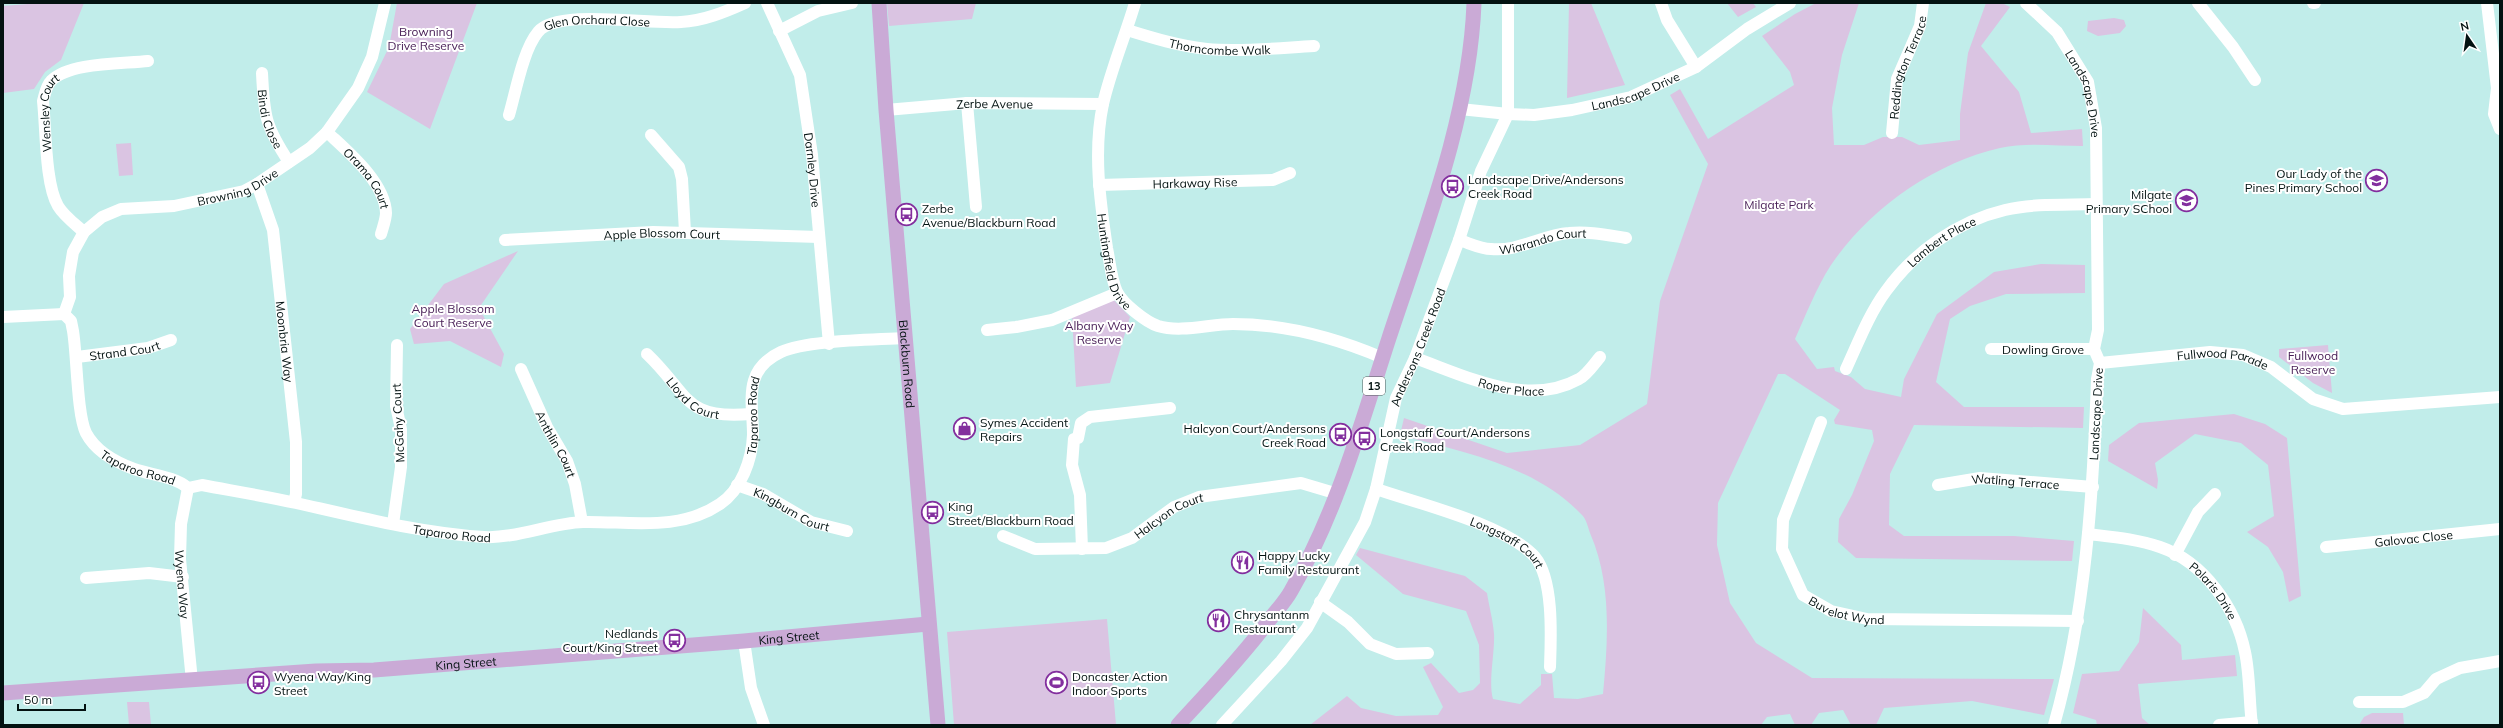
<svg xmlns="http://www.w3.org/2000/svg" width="2503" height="728" viewBox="0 0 2503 728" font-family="Mulish,sans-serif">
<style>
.green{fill:#dac4e2}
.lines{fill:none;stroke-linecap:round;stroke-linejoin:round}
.minor{stroke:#fff;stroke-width:12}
.major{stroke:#caaad6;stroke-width:15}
.labels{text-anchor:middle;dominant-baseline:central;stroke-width:4;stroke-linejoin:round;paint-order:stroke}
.shield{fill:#fff;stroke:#4f5958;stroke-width:1}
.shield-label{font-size:11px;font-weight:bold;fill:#031211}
.street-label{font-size:12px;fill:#031211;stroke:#fff}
.park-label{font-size:12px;fill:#4a2158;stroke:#fff}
.poi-label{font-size:12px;fill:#031211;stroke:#fff;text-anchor:start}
</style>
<rect width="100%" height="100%" fill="#c1edea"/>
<path class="green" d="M40,3H84L61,60L45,72L34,89L3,93V6Z
M397,3H477L430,129L367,92L389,47Z
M887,3H976L972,19L889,26Z
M1569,3H1591L1625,85L1567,98Z
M1727,3H1753L1756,7L1738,17Z
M1816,3H1859L1842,55L1832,108L1834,145H1864L1883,137H1902L1919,145L1960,140V114L1968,53L1986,3H2002L2010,7L1981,46L2019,92L2031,133L2082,129L2083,146C2056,146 2026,142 2000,148C1934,163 1869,209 1831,265C1816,288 1806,315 1795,339L1817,369L1834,367L1835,371L1851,377L1865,389L1901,397L1904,379L1937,314L1994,272L2041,264L2085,265V293L2006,294L1970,306L1950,319L1936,382L1964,407H2084L2083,428L1914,425L1890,474L1889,525L1904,536H2014L2074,541L2072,561L1856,558L1838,542L1839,519L1852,495L1874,441L1872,430L1835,424L1834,420L1840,410L1785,374H1778L1718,503L1717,545L1730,603L1756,643L1812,678L2054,679L2044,715L1972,701L1884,708L1876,725H1851L1843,710L1819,713L1811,725H1795L1790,714L1767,717L1761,725H1310L1347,696L1361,708L1396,716L1438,715L1443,707L1423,667L1431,663L1459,693L1473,690L1480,683L1479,645L1466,611L1403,594L1356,555L1360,548L1465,576L1487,593C1489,606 1493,620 1494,634C1495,653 1488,682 1493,699L1520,704L1541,685V674H1552L1554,698L1578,699L1603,694C1608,641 1612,583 1590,533C1588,527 1586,518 1581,514C1534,465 1462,452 1400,435L1404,418L1507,453L1580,445L1647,404L1660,301L1708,164L1670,95L1680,89L1708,139L1794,85L1790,72L1762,36L1795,14Z
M2114,18L2124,20L2126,26L2120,33L2098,36L2087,31L2088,21Z
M131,143L133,175L119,176L116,144Z
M518,251L479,308L504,354L501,367L450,341L414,344L410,329L444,284Z
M1112,298L1130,317L1110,383L1076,387L1072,316Z
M2328,345L2332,393L2313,383L2279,357V349Z
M2234,414L2265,424L2287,438L2301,596L2289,602L2283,572L2268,547L2247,532L2274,516L2268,465L2241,443L2195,434L2155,463L2158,480L2157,489L2108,461L2109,445L2139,423Z
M2143,608L2181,645L2182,660L2235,655L2237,676L2138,684L2142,718L2150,725H2097L2096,720L2073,713L2082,674L2119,671L2139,642Z
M1107,619L1116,725H954L947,632Z
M127,702H149L151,725H129Z
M2372,713H2403L2404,725H2359L2364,717Z"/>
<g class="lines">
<g class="minor">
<path id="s1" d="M767,3L800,75L812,155L829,344"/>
<path id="s2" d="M1135,3C1125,37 1111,69 1103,104C1093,151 1100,201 1107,248C1110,262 1111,279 1117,292C1123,304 1146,322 1158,326C1181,333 1210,324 1233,324C1284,324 1336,338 1383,358"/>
<path d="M1661,3L1667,20L1696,67"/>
<path id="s3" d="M2026,3L2057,32L2088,82L2096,128L2098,330L2094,349L2100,363L2097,379C2093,495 2086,612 2054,725"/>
<path d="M2198,3L2233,47L2255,80"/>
<path d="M2313,3H2315"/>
<path d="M2487,3L2497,88L2494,114L2500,129"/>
<path id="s4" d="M1127,30C1153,38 1179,46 1207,49C1242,52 1279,48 1314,46"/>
<path d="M779,31L818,11L852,3"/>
<path id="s5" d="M262,73C264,115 265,126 289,162"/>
<path d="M967,103L976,207"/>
<path id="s6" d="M1460,109L1508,114L1534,115L1572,110L1631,97L1696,67L1747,29L1790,3"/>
<path id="s7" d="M886,110L967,103L1103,104"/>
<path id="s8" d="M509,115C516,91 523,50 538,32C557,8 649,25 681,22C703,21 725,12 745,3"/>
<path id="s9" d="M327,132C347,151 385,182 386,213C386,219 383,227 381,234"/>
<path id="s10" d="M1892,133L1897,79L1920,26L1923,3"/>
<path d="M651,135L679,167L682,179L685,232"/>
<path id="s11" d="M257,184L273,230L296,442V494L294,502"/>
<path id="s12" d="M1099,185L1273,180L1290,173"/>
<path id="s13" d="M84,232C75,224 64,216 58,206C45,184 46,128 43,101C45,94 46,86 51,81C69,62 123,64 148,61"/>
<path id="s14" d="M505,240L653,232L819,237"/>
<path id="s15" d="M1459,240C1469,243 1481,249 1491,249C1518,252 1542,235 1569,233C1588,231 1607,235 1626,238"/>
<path id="s16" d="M64,314L70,297L69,276L73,252L84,232L102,217L121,209L174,206L244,191L257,184L310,148L327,132L358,88L372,57L385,3"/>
<path id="s17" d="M3,317L64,314L71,321L73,331C77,355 77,415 86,433C96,452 115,462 134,469C151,475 174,476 188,488"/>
<path d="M987,330L1016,327L1052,320L1117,293"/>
<path id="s18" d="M1991,349H2094"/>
<path id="s19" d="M647,354C690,395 683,420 751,414"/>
<path id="s20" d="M77,357L148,348L171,340"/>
<path id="s21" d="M1415,358C1466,376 1527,408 1579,379C1587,375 1594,364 1600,357"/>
<path id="s22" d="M2100,363L2210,352L2243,355L2271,367L2313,399L2343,409L2500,397"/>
<path id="s23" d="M521,369L547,427L567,461L575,484L582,522"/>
<path id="s24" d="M1846,369C1858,343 1869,314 1886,291C1914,252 1958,221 2005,210C2035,203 2066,205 2096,204"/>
<path id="s25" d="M1821,422L1783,520L1782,549L1803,595L1831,611L1867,619L2078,621"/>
<path id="s26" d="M737,485L763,494L811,522L847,531"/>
<path id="s27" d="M1938,485L1980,478L2093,487"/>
<path id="s28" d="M188,488L202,485C234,491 265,496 296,503C358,517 421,533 484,537C514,539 552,523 583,522C629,521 679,532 720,504C741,490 752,460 753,435C753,402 742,370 781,352C807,340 874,340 904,338"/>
<path id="s29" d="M188,488L181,524L180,559L192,681"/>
<path id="s30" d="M1376,489C1417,503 1507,525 1535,557C1554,580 1551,638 1550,667"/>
<path d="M393,524L401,467V429L396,406L397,345"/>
<path id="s31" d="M2088,534C2113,537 2137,539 2160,547C2204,562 2236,608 2245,652C2250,675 2249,701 2252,725"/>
<path id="s32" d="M1003,536L1035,549L1106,548L1132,538L1174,507L1199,497L1301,483L1338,494"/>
<path id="s33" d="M2326,547L2500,529"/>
<path d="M1082,549L1080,495L1072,465L1074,439L1078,438L1081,423L1090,417L1170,408"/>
<path d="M2175,555L2198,512L2215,494"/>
<path d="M86,578L149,573L183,577"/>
<path d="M1320,602L1348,622L1370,644L1396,654L1428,653"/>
<path d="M744,641L751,688L764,725"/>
<path d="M2359,702H2403L2424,693L2436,679L2460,668L2500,661"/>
<path id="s34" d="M1222,725L1281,661L1307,628L1365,522L1376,489L1396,398L1415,358L1459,240L1481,171L1508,114V3"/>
<path d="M2219,725L2252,722"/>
</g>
<g class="major">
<path id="s35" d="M879,3L886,110L938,725"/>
<path id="s36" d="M3,693L316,671L374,670L744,641L928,624"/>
<path d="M1178,725C1209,691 1240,659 1267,623C1275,612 1285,602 1291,591C1337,512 1361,424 1389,338C1424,232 1470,115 1474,3"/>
</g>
</g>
<defs>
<symbol id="school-ring" viewBox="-11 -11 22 22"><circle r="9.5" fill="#fff" stroke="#832f9e" stroke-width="1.5"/><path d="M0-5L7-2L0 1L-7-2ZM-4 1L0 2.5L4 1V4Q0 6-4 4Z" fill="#832f9e"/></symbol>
<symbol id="bus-ring" viewBox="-11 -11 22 22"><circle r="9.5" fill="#fff" stroke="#832f9e" stroke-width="1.5"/><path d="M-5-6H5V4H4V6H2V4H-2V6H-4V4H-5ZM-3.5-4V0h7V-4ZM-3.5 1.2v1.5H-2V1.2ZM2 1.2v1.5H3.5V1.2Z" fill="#832f9e"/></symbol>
<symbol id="shop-ring" viewBox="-11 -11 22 22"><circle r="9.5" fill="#fff" stroke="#832f9e" stroke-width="1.5"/><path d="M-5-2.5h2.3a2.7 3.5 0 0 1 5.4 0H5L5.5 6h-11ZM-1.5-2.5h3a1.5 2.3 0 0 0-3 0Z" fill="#832f9e"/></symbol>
<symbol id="restaurant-ring" viewBox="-11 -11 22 22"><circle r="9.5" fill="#fff" stroke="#832f9e" stroke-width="1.5"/><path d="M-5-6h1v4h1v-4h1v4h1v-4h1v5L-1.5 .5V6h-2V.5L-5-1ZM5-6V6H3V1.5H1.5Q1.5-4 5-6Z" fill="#832f9e"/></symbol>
<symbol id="stadium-ring" viewBox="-11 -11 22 22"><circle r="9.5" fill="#fff" stroke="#832f9e" stroke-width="1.5"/><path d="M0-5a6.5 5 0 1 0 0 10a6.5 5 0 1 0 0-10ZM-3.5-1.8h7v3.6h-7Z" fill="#832f9e"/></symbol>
</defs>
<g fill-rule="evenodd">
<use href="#school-ring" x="2364" y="168" width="25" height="25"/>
<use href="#bus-ring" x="1440" y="174" width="25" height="25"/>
<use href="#school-ring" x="2174" y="188" width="25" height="25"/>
<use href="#bus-ring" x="894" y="202" width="25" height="25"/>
<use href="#shop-ring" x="952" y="416" width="25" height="25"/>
<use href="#bus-ring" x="1328" y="422" width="25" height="25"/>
<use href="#bus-ring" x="1352" y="426" width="25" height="25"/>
<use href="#bus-ring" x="920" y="500" width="25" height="25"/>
<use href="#restaurant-ring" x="1230" y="550" width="25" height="25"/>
<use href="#restaurant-ring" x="1206" y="608" width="25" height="25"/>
<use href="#bus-ring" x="662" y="628" width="25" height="25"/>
<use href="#bus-ring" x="246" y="670" width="25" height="25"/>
<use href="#stadium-ring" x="1044" y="670" width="25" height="25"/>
</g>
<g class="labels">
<rect class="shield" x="1363" y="377" width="22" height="18" rx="3"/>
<g class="shield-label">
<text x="1374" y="386">13</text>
</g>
<g class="street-label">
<text stroke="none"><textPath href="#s8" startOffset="150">Glen Orchard Close</textPath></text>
<text stroke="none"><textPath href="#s4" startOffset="95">Thorncombe Walk</textPath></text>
<text stroke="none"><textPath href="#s10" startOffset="68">Reddington Terrace</textPath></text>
<text stroke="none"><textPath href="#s6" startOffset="179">Landscape Drive</textPath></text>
<text stroke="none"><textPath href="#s3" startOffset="111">Landscape Drive</textPath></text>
<text stroke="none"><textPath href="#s7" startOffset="109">Zerbe Avenue</textPath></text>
<text stroke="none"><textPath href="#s13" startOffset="133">Wensley Court</textPath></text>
<text stroke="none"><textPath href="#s5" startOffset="47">Bindi Close</textPath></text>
<text stroke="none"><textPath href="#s1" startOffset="175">Darnley Drive</textPath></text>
<text stroke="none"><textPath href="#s9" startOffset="62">Orama Court</textPath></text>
<text stroke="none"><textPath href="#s12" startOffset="96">Harkaway Rise</textPath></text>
<text stroke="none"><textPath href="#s16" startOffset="250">Browning Drive</textPath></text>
<text stroke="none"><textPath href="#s14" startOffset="157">Apple Blossom Court</textPath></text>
<text stroke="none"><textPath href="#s15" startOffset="86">Wiarando Court</textPath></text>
<text stroke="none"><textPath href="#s24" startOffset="163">Lambert Place</textPath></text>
<text stroke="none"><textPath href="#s2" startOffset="266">Huntingfield Drive</textPath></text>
<text stroke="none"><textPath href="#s11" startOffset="161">Moonbria Way</textPath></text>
<text stroke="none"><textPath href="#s34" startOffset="433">Andersons Creek Road</textPath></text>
<text stroke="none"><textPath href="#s20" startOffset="48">Strand Court</textPath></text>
<text stroke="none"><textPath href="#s18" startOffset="52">Dowling Grove</textPath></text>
<text stroke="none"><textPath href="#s22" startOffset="124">Fullwood Parade</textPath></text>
<text stroke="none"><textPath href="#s35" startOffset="362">Blackburn Road</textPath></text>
<text stroke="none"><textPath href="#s21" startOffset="101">Roper Place</textPath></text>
<text stroke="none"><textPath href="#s19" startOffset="65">Lloyd Court</textPath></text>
<text transform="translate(2096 414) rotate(-87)">Landscape Drive</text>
<text stroke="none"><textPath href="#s28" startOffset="641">Taparoo Road</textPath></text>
<text transform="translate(398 423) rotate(-93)">McGahy Court</text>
<text stroke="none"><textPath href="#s23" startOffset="83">Anthlin Court</textPath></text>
<text stroke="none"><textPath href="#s17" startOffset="249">Taparoo Road</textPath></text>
<text stroke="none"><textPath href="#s27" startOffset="78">Watling Terrace</textPath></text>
<text stroke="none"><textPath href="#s26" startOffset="60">Kingburn Court</textPath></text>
<text stroke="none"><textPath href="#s32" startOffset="177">Halcyon Court</textPath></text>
<text stroke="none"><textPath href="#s28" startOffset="269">Taparoo Road</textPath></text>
<text stroke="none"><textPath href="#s33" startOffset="88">Galovac Close</textPath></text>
<text stroke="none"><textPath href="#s30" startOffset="143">Longstaff Court</textPath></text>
<text stroke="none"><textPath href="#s29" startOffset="97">Wyena Way</textPath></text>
<text stroke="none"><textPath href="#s31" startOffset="144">Polaris Drive</textPath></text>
<text stroke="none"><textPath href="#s25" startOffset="232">Buvelot Wynd</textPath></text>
<text stroke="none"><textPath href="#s36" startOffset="788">King Street</textPath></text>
<text stroke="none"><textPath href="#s36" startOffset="464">King Street</textPath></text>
</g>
<g class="park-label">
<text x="426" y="31">Browning<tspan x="426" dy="14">Drive Reserve</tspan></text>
<text x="1779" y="204">Milgate Park</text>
<text x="453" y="308">Apple Blossom<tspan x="453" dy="14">Court Reserve</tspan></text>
<text x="1099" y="325">Albany Way<tspan x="1099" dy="14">Reserve</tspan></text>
<text x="2313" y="355">Fullwood<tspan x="2313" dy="14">Reserve</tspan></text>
</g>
<g class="poi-label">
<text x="2362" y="173" text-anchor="end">Our Lady of the<tspan x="2362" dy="14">Pines Primary School</tspan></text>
<text x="1468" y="179">Landscape Drive/Andersons<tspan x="1468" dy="14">Creek Road</tspan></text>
<text x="2172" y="194" text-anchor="end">Milgate<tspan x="2172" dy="14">Primary SChool</tspan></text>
<text x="922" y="208">Zerbe<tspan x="922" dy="14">Avenue/Blackburn Road</tspan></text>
<text x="980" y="422">Symes Accident<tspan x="980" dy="14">Repairs</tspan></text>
<text x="1326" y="428" text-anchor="end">Halcyon Court/Andersons<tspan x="1326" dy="14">Creek Road</tspan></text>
<text x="1380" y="432">Longstaff Court/Andersons<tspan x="1380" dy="14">Creek Road</tspan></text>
<text x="948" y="506">King<tspan x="948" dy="14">Street/Blackburn Road</tspan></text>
<text x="1258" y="555">Happy Lucky<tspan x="1258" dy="14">Family Restaurant</tspan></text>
<text x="1234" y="614">Chrysantanm<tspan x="1234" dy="14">Restaurant</tspan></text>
<text x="658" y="633" text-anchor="end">Nedlands<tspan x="658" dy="14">Court/King Street</tspan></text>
<text x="274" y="676">Wyena Way/King<tspan x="274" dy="14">Street</tspan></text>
<text x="1072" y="676">Doncaster Action<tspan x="1072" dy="14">Indoor Sports</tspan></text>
</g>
</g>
<rect width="2503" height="728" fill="none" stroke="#031211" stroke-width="8"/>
<g transform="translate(2467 36) rotate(347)" stroke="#ffffff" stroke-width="3" paint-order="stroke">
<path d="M0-3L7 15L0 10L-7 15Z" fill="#031211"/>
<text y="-6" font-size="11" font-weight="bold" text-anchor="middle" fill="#031211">N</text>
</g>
<path d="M18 704v6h67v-6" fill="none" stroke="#031211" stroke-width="2"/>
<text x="24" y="704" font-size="12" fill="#031211" stroke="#ffffff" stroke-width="3" paint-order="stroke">50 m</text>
</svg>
